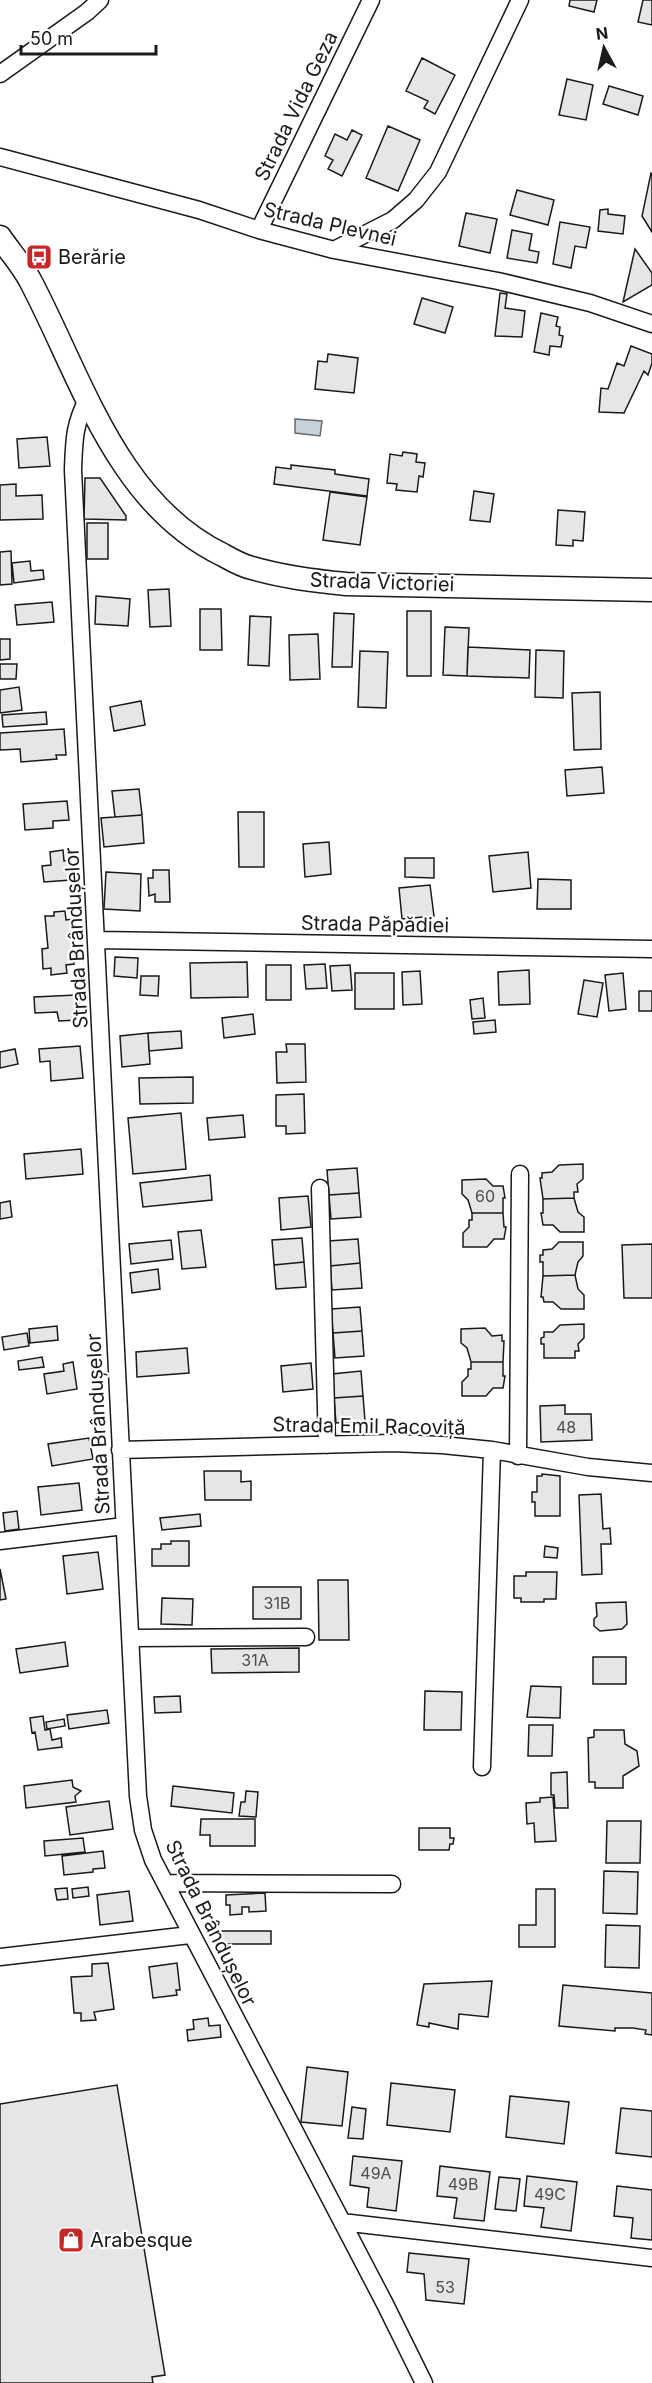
<svg xmlns="http://www.w3.org/2000/svg" width="652" height="2383" viewBox="0 0 652 2383" font-family="Inter,sans-serif">
<style>
.water{fill:#c6d2dc;stroke:#6a6a6a;stroke-width:1.5}
.building{fill:#e6e6e6;stroke:#1a1a1a;stroke-width:1.5}
.lines{fill:none;stroke-linecap:round;stroke-linejoin:round}
.street-casing{stroke:#1a1a1a;stroke-width:19}
.secondary-casing{stroke:#1a1a1a;stroke-width:25}
.street{stroke:#fff;stroke-width:16}
.secondary{stroke:#fff;stroke-width:22}
.labels{text-anchor:middle;dominant-baseline:central;stroke-width:4.5;stroke-linejoin:round;paint-order:stroke}
.number-label{font-size:16px;fill:#4d4d4d}
.street-label{font-size:20px;fill:#1a1a1a;stroke:#fff}
.poi-label{font-size:20px;fill:#1a1a1a;stroke:#fff;text-anchor:start}
</style>
<rect width="100%" height="100%" fill="#fff"/>
<path class="water" d="M295,419L322,421L320,436L295,433Z"/>
<path class="building" d="M570,0H597L594,12L569,6Z
M643,0H652V25L638,22Z
M422,58L455,75L435,114L424,108L428,101L406,91Z
M567,79L593,85L586,120L559,115Z
M609,86L643,96L638,115L603,104Z
M388,126L420,140L398,191L366,178Z
M352,130L362,135L342,176L328,169L333,160L325,156L335,134L347,140Z
M651,173L652,174V232L642,216Z
M517,190L554,200L548,225L510,215Z
M608,209V214L625,216L623,234L598,231L600,210Z
M466,213L497,219L490,253L459,246Z
M560,222L590,227L586,248L575,246L571,268L553,264Z
M512,230L532,234L529,250L539,252L537,263L507,258Z
M635,249L652,273V285L623,302Z
M500,293L507,294L505,308L525,311L522,337L495,336Z
M422,298L453,307L445,333L414,324Z
M541,313L558,317L556,326L560,327L559,335L563,336L561,347L550,346L549,355L534,352Z
M631,346L652,354V363L648,375L644,371L624,413L599,412L601,388L608,389L617,363L624,366Z
M328,354L358,358L354,393L315,389L318,361L327,362Z
M47,437L50,466L19,468L17,439Z
M403,452L417,454L416,462L425,463L423,477L419,476L417,492L396,490L397,484L387,483L390,454L402,456Z
M291,465L335,470V474L369,479L367,496L274,484L276,467L291,469Z
M85,478H100L126,516V520L84,519Z
M16,484V496L42,495L43,519L0,520V485Z
M474,491L494,494L490,522L470,520Z
M330,492L367,497L360,545L323,540Z
M558,510L585,512L583,541L573,540V546L556,545Z
M87,523H108V559H87Z
M11,551L12,584L0,585V552Z
M30,561L31,571L43,570L44,579L14,583L12,563Z
M169,589L171,626L150,627L148,590Z
M96,596L130,599L128,626L95,624Z
M52,602L54,622L17,625L15,605Z
M200,609H221L222,650H200Z
M407,611H431V676H407Z
M334,613L354,614L352,667H332Z
M250,616L271,617L269,666L248,665Z
M445,627L469,628L467,676L443,675Z
M318,634L320,679L290,680L289,635Z
M0,639H10V659L0,660Z
M468,647L530,650L529,678L467,676Z
M536,650L564,651L563,698L535,697Z
M360,651L388,652L386,708L358,707Z
M0,664H17L16,679H0Z
M19,687L22,710L0,713V690Z
M600,692L601,749L574,750L572,693Z
M141,701L145,725L114,731L110,707Z
M46,712L47,724L3,727L2,715Z
M64,729L66,755H56L57,759L21,762L20,749L0,750V733Z
M602,767L604,793L567,796L565,770Z
M139,789L142,815L115,817L112,791Z
M67,801L69,820L53,821V828L25,830L23,804Z
M238,812H264V867H239Z
M142,815L144,843L104,847L101,818Z
M329,842L331,874L305,877L303,844Z
M63,850L64,861L70,860L71,880L44,882L42,866L51,865L50,852Z
M528,852L531,888L493,892L489,856Z
M405,858H434V878L405,877Z
M153,870H169L170,902H155V894L149,896L148,878H153Z
M106,872L141,874L140,911L104,909Z
M538,879L571,880V909H537Z
M430,885L434,916L402,919L399,888Z
M65,911L66,920L73,919L74,927H71L74,964L66,965L67,973L51,975V968L43,969L42,949L48,948L45,916H54V912Z
M115,957L138,958L137,978L114,976Z
M247,962L248,997L191,998L190,963Z
M325,964L327,988L306,989L304,965Z
M266,965H291V1000H266Z
M350,965L352,990L332,991L330,966Z
M529,970L530,1004L499,1005L498,972Z
M420,971L422,1004L403,1005L402,972Z
M355,973H394V1009H355Z
M623,973L626,1009L609,1011L605,975Z
M141,976H159L158,996L140,995Z
M584,980L603,983L597,1017L578,1014Z
M639,991H652V1011H639Z
M76,995L77,1020L59,1021L57,1012L35,1013L34,997Z
M483,998L485,1018L472,1019L470,1000Z
M253,1014L255,1034L224,1038L222,1018Z
M495,1020L496,1032L474,1034L473,1022Z
M181,1031L182,1048L149,1051L148,1033Z
M148,1033L150,1064L122,1067L120,1036Z
M286,1044H305L306,1082L277,1083L276,1052H287Z
M80,1046L83,1078L51,1081L50,1061L40,1062L39,1049Z
M15,1049L18,1064L0,1068V1052Z
M193,1077V1103L140,1104L139,1078Z
M304,1094L305,1133L286,1134V1126H276V1095Z
M181,1113L186,1169L133,1174L128,1118Z
M243,1115L245,1137L209,1140L207,1118Z
M81,1149L83,1174L26,1179L24,1154Z
M583,1164V1179L577,1184L578,1192H574V1198L543,1199L540,1178H542V1173L552,1172L559,1165Z
M357,1168L359,1193L329,1195L327,1170Z
M210,1175L212,1200L143,1207L140,1183Z
M486,1179L493,1186H503L505,1198H503V1213H472L468,1200L462,1194V1180Z
M359,1193L361,1217L331,1219L329,1195Z
M308,1196L311,1227L281,1230L279,1198Z
M574,1198L578,1212L584,1217V1232H560L553,1225H543L541,1213H543V1199Z
M10,1201L12,1217L0,1219V1203Z
M472,1213H503L504,1227H506L504,1239H494L487,1247H463V1233L469,1227V1220H472Z
M201,1230L206,1267L182,1269L178,1232Z
M302,1238L304,1262L274,1265L272,1240Z
M358,1239L360,1263L330,1266L328,1241Z
M171,1240L173,1259L131,1264L129,1244Z
M559,1242H583V1256L578,1262L575,1275L543,1276V1262H540V1255H543V1250L552,1249Z
M652,1244V1298H624L622,1245Z
M304,1262L306,1287L276,1289L274,1265Z
M360,1263L362,1288L332,1290L330,1266Z
M158,1269L160,1289L132,1293L130,1273Z
M575,1275L578,1289L584,1295V1309H561L553,1302H544L543,1297H541L543,1276Z
M360,1307L362,1331L333,1333L331,1309Z
M584,1324V1338L578,1344L579,1351H575V1358H544V1344H541V1338L544,1337V1332H553L560,1325Z
M57,1326L58,1340L30,1343L29,1329Z
M485,1328L492,1336L502,1335V1341H504L503,1362H471L467,1348L461,1343V1329Z
M362,1331L364,1356L335,1358L333,1333Z
M27,1333L29,1346L4,1350L2,1337Z
M187,1348L189,1373L137,1377L136,1352Z
M42,1357L44,1367L19,1370L18,1361Z
M73,1362L77,1389L47,1394L44,1374L64,1371L63,1364Z
M471,1362H503V1376H505L503,1388H493L486,1396H462V1382L468,1376V1369H471Z
M311,1363L313,1389L283,1392L281,1366Z
M361,1371L363,1396L334,1398L332,1374Z
M363,1396L365,1421L336,1423L334,1398Z
M565,1405V1414H591L592,1440L541,1442L540,1406Z
M89,1438L93,1459L52,1466L48,1444Z
M204,1471H241V1482L251,1481V1500H205Z
M542,1474L560,1476V1516H535V1502H532V1492H537V1476H542Z
M79,1483L82,1510L41,1515L38,1487Z
M601,1494L603,1529L610,1528L611,1544H601L602,1574L582,1575L579,1495Z
M17,1511L19,1529L5,1531L3,1513Z
M200,1514L201,1526L162,1530L160,1518Z
M171,1541H189V1566H152V1549H161V1544H171Z
M545,1546L558,1548L557,1558L544,1557Z
M98,1552L103,1589L67,1594L63,1556Z
M0,1569L6,1599L0,1600Z
M526,1572H557L556,1599H544V1602H521V1598H514V1576H526Z
M318,1580H348L349,1640H319Z
M253,1587H301V1619H253Z
M162,1598L193,1599L192,1625L161,1624Z
M626,1602L627,1624L622,1629L600,1631L594,1626V1619L597,1616L596,1603Z
M65,1642L68,1666L20,1673L16,1649Z
M299,1648V1672L212,1673L211,1649Z
M593,1657H626V1684H593Z
M531,1686L561,1687L560,1718L527,1717Z
M425,1691L462,1692L461,1730H424Z
M180,1696L181,1712L155,1713L154,1697Z
M107,1710L109,1723L69,1729L67,1715Z
M43,1716L45,1730L50,1729L52,1740L61,1738L62,1747L38,1750L35,1732L32,1733L30,1718Z
M64,1719L65,1726L47,1729L46,1722Z
M529,1725H553L552,1756H528Z
M594,1730H624L625,1744L637,1751L639,1766L623,1776V1788H595V1782H589L588,1738L594,1737Z
M567,1772L568,1808H555L554,1795H551V1773Z
M72,1780L73,1787L81,1791L75,1796L76,1802L26,1808L24,1786Z
M173,1786L234,1793L232,1813L171,1806Z
M246,1791L258,1792L256,1817L239,1816L241,1802H245Z
M553,1797L556,1841L535,1842L534,1823L527,1824L526,1803L540,1802V1798Z
M109,1801L113,1829L70,1835L66,1807Z
M201,1819H255V1846H210V1835H200Z
M607,1821H641L640,1863H606Z
M419,1828H450V1838H454L453,1844H450L449,1850H419Z
M83,1838L85,1852L45,1856L44,1841Z
M103,1851L105,1868L93,1869V1872L64,1875L62,1856Z
M604,1871L638,1872L637,1914L603,1913Z
M88,1887L89,1896L73,1898L72,1889Z
M67,1888L68,1899L57,1900L55,1889Z
M536,1889H555V1947H519V1925H536Z
M129,1891L133,1921L100,1925L97,1895Z
M265,1893L266,1911L249,1912V1907H242V1914L230,1915V1905H226V1895Z
M606,1925L640,1926L639,1968L605,1967Z
M219,1931H271V1944H222V1940H219Z
M108,1963L114,2009L94,2012L96,2020L81,2021V2013H74L71,1977L92,1976V1964Z
M177,1963L180,1990H176L177,1995L153,1998L149,1967Z
M492,1981L488,2017L459,2014L458,2029L429,2023V2027L417,2025L424,1984Z
M563,1985L652,1993V2035L645,2034L646,2030L633,2028H615V2031L559,2026Z
M208,2018L209,2026L220,2025L221,2037L188,2041L187,2030L194,2029L193,2020Z
M307,2067L348,2072L342,2126L301,2122Z
M391,2083L455,2090L450,2132L387,2125Z
M117,2085L165,2375L152,2377L153,2383H0V2104Z
M510,2096L569,2102L564,2144L506,2137Z
M352,2107L366,2109L363,2139L348,2138Z
M621,2108L652,2111V2157L616,2153Z
M353,2156L402,2161L396,2211L367,2207L369,2188L350,2185Z
M440,2166L490,2172L484,2221L454,2218L457,2198L437,2196Z
M527,2176L577,2182L571,2231L541,2227L544,2208L524,2206Z
M499,2177L520,2179L516,2211L495,2209Z
M617,2186L652,2190V2240L631,2238L633,2218L614,2216Z
M409,2253L469,2259L464,2304L426,2300L424,2274L407,2272Z"/>
<g class="lines">
<defs>
<path id="street" d="M0,74L87,12L100,0
M0,157L199,210L259,230L334,250L498,281L590,303L652,324
M259,230L371,0
M334,250L393,220L416,200L438,172L520,0
M88,398C74,424 74,441 73,470C96,912 114,1354 138,1796L143,1830L153,1860L385,2304L424,2383
M98,940L652,949
M320,1188L327,1445
M120,1450L392,1443L442,1445L492,1450L588,1467L652,1473
M518,1456L520,1174
M0,1541L124,1526
M130,1638L306,1637
M482,1767L492,1450
M165,1883L392,1884
M0,1957L190,1935
M342,2222L652,2258"/>
<path id="secondary" d="M0,237C10,252 23,266 31,282C82,379 117,504 223,555C232,560 242,566 252,568C283,577 314,581 346,584L652,590"/>
</defs>
<use href="#street" class="street-casing"/>
<use href="#secondary" class="secondary-casing"/>
<use href="#street" class="street"/>
<use href="#secondary" class="secondary"/>
</g>
<defs>
<symbol id="bus-square" viewBox="-11 -11 22 22"><rect x="-9" y="-9" width="18" height="18" rx="4" fill="#c62828" stroke="#fff"/><path d="M-5-6H5V4H4V6H2V4H-2V6H-4V4H-5ZM-3.5-4V0h7V-4ZM-3.5 1.2v1.5H-2V1.2ZM2 1.2v1.5H3.5V1.2Z" fill="#fff"/></symbol>
<symbol id="shop-square" viewBox="-11 -11 22 22"><rect x="-9" y="-9" width="18" height="18" rx="4" fill="#c62828" stroke="#fff"/><path d="M-5-2.5h2.3a2.7 3.5 0 0 1 5.4 0H5L5.5 6h-11ZM-1.5-2.5h3a1.5 2.3 0 0 0-3 0Z" fill="#fff"/></symbol>
</defs>
<g fill-rule="evenodd">
<use href="#bus-square" x="24" y="242" width="30" height="30"/>
<use href="#shop-square" x="56" y="2225" width="30" height="30"/>
</g>
<g class="labels">
<g class="number-label">
<text x="485" y="1196">60</text>
<text x="566" y="1427">48</text>
<text x="277" y="1603">31B</text>
<text x="255" y="1660">31A</text>
<text x="376" y="2173">49A</text>
<text x="463" y="2184">49B</text>
<text x="550" y="2194">49C</text>
<text x="445" y="2287">53</text>
</g>
<g class="street-label">
<text transform="translate(296 106) rotate(-64)">Strada Vida Geza</text>
<text transform="translate(330 224) rotate(13)">Strada Plevnei</text>
<text transform="translate(382 582) rotate(2)">Strada Victoriei</text>
<text transform="translate(375 924) rotate(1)">Strada Păpădiei</text>
<text transform="translate(76 938) rotate(-93)">Strada Brândușelor</text>
<text transform="translate(98 1424) rotate(-93)">Strada Brândușelor</text>
<text transform="translate(369 1426) rotate(1)">Strada Emil Racoviță</text>
<text transform="translate(211 1923) rotate(64)">Strada Brândușelor</text>
</g>
<g class="poi-label">
<text x="58" y="257">Berărie</text>
<text x="90" y="2240">Arabesque</text>
</g>
</g>
<g transform="translate(604 48) rotate(352)" stroke="#ffffff" stroke-width="4.5" paint-order="stroke">
<path d="M0-4.5L10 22L0 15L-10 22Z" fill="#1a1a1a"/>
<text y="-9" font-size="16" font-weight="bold" text-anchor="middle" fill="#1a1a1a">N</text>
</g>
<path d="M21 45v9h135v-9" fill="none" stroke="#1a1a1a" stroke-width="3"/>
<text x="30" y="45" font-size="18" fill="#1a1a1a" stroke="#ffffff" stroke-width="4.5" paint-order="stroke">50 m</text>
</svg>
